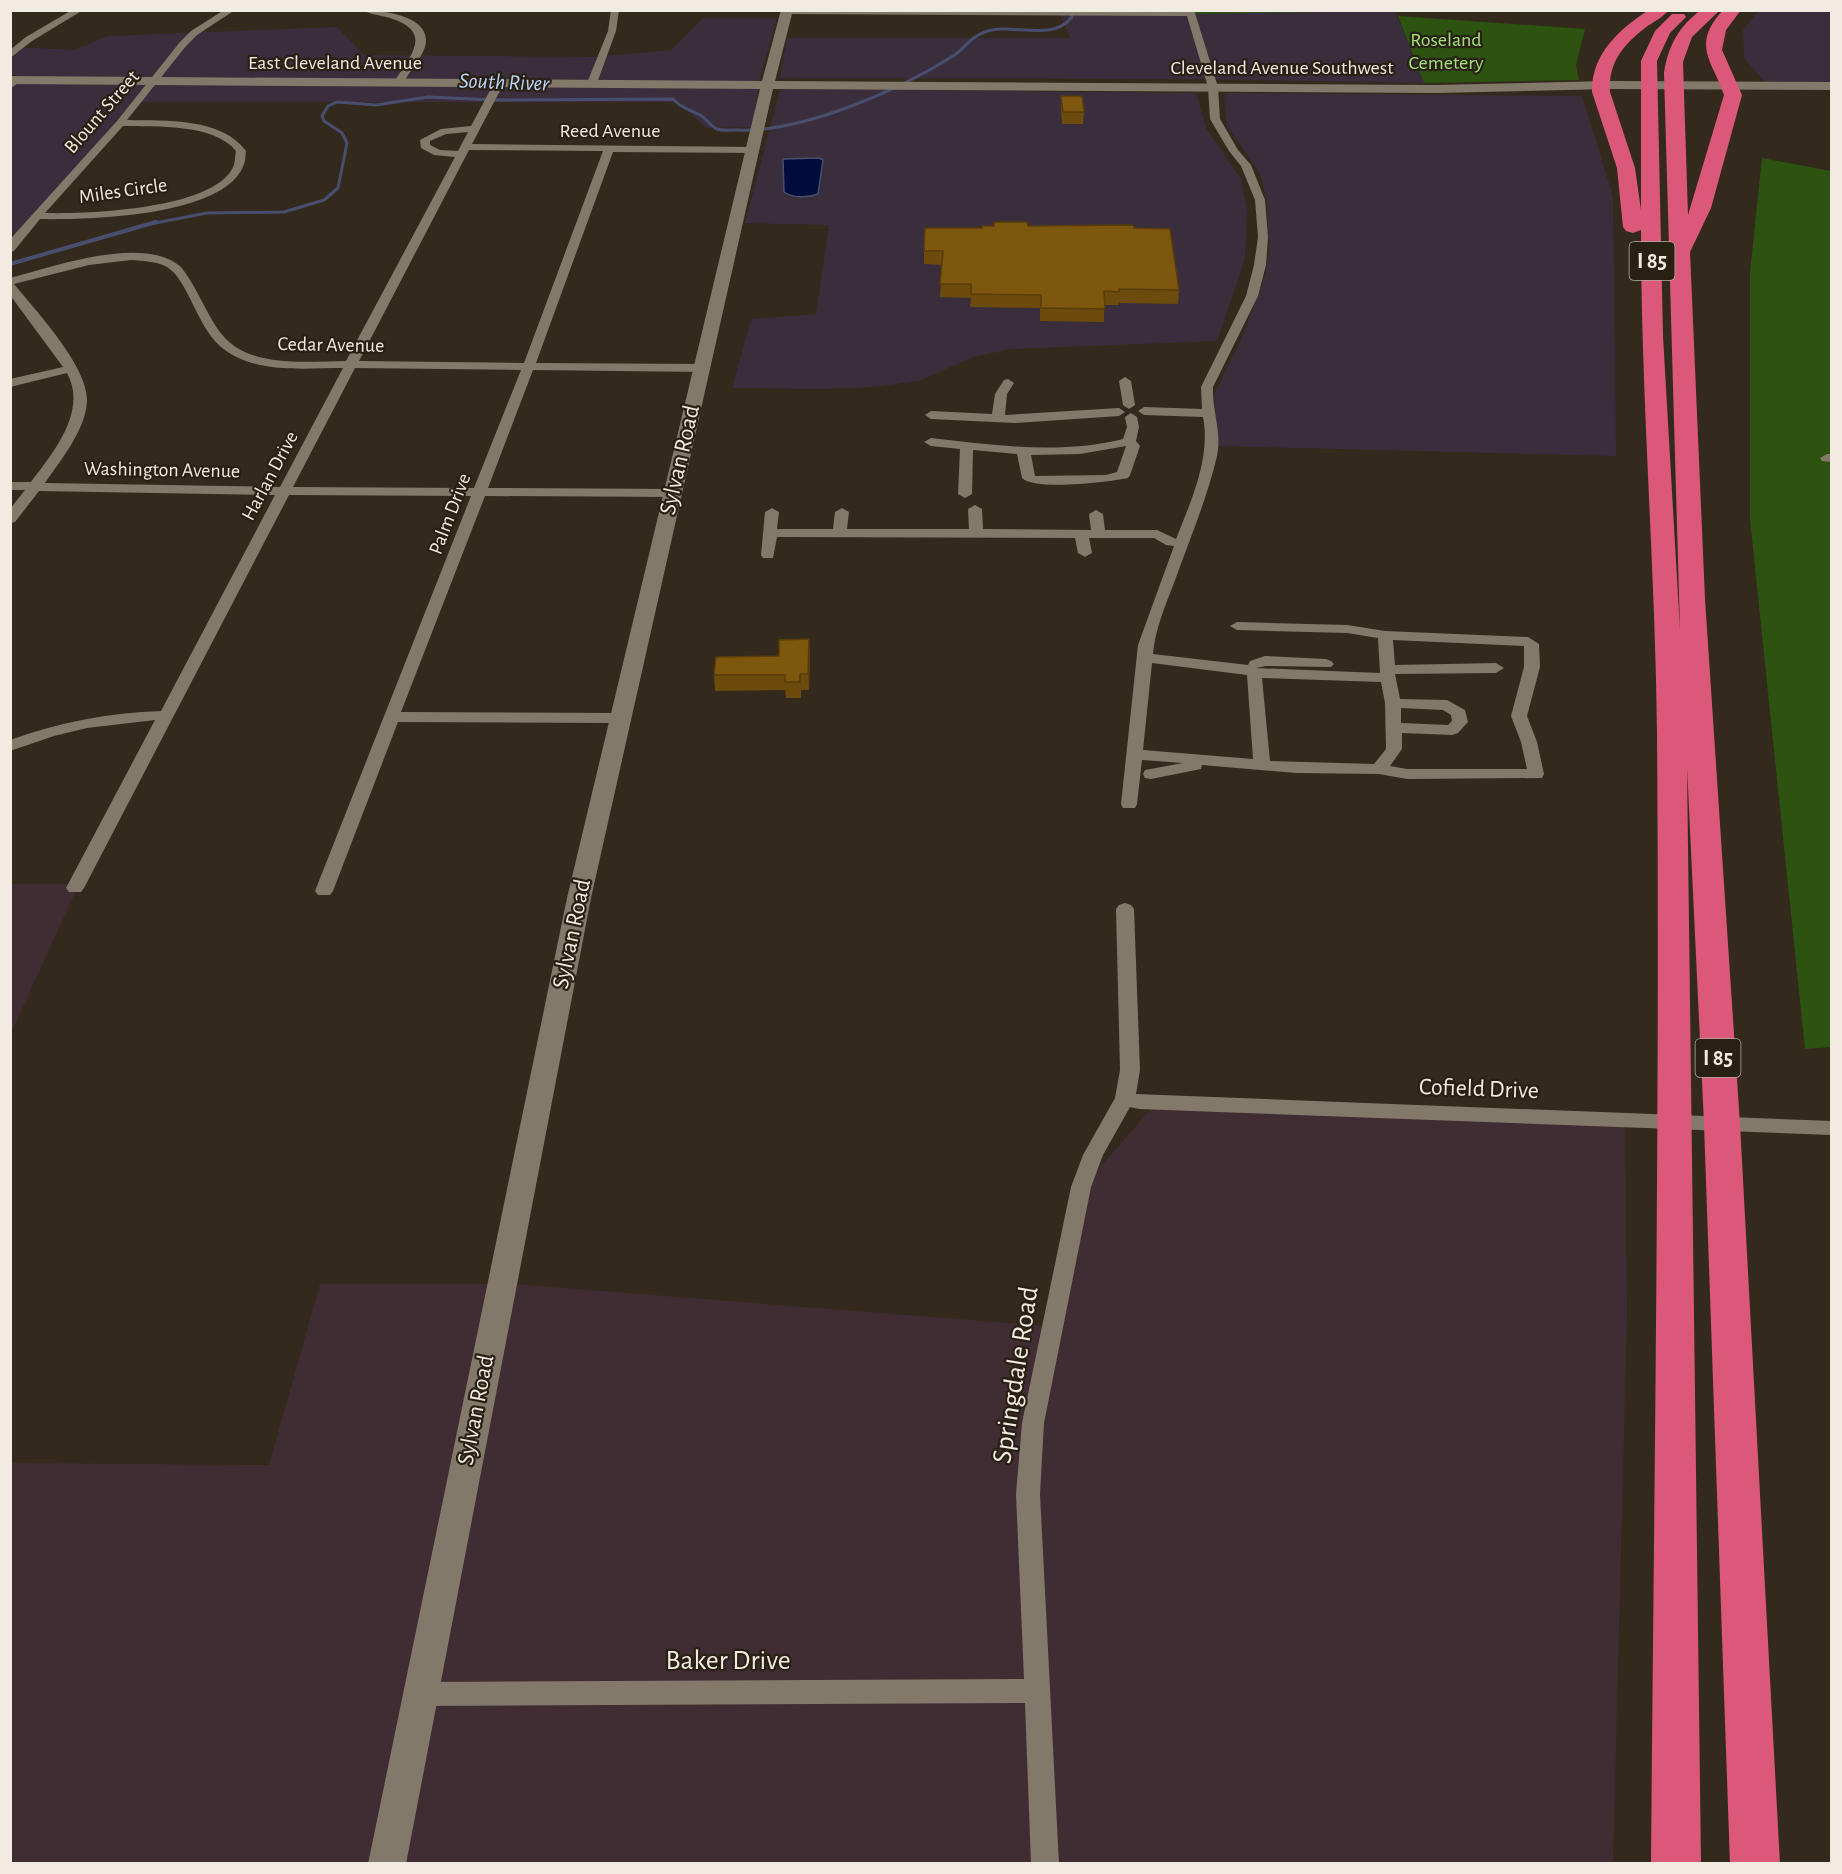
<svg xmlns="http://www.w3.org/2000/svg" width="1842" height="1874" viewBox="0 0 1842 1874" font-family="'Alegreya Sans',sans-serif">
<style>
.commercial{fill:#3b2e3c}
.industrial{fill:#402d33}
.green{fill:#2d5310}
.water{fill:#000c3c;stroke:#484f6e;stroke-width:1.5}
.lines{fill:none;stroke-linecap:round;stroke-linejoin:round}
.stream-far1{stroke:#484f6e;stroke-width:3}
.stream{stroke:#484f6e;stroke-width:4}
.minor{fill:#83796a;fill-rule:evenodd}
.secondary{fill:#83796a;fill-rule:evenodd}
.motorway{fill:#db587b;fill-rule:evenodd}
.wall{fill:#6c4b0d}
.shaded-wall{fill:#583d0a}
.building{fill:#7e570f;stroke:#583d0a;stroke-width:1.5}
.labels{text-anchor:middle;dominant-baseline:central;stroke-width:4.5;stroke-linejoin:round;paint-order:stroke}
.far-park-label{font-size:20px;fill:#a1e27b;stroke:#292014}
.far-street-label{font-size:20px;fill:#f1ebe2;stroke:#292014}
.far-water-label{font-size:22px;font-style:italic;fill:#bdd5fc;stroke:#292014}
.shield{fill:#292014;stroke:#b5aea4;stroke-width:1.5}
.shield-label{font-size:22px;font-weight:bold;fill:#f1ebe2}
.street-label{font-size:24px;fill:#f1ebe2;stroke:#292014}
.near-street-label{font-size:28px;fill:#f1ebe2;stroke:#292014}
</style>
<rect width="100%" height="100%" fill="#332a1d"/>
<path class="commercial" d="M1058,10L1395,11L1424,83L1196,79L780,78L787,38H1070Z
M1758,11H1831V87L1770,88L1744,58L1743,30Z
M703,18H777L760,78L752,127L706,128L680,102H132L24,233H11L10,80L16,75H11V47L75,50L108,36L337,27L364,55L596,57L671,50Z
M788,89L1196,93L1206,128L1241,179L1247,211L1245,259L1217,341L1011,349L973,357L919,381L872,387L825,389L732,388L751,319L816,314L829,225L745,223L780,90Z
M1228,93L1582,96L1613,196L1616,456L1218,446L1214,395L1242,338L1265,276L1269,251L1267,202L1260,173L1227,126L1224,95Z"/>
<path class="industrial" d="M11,884H79L11,1033Z
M1156,1103L1625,1121L1627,1315L1613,1863L11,1864V1463L269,1465L320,1284H512L1059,1327L1090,1179Z"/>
<path class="green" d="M1184,11L1395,10V11L1184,14Z
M1398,16L1585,29L1576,65L1579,80L1424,83Z
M1762,158L1831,171V1047L1805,1049L1750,519V272Z"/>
<path class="water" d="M819,158L823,160L818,194C808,198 792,198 784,192L783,159Z"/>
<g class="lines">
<path class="stream-far1" d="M150,224L207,213L284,212L324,200L338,188L347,143L342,133L324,121L322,116L328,106L337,102L376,105L428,97L493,100L673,99C682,109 689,109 700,115C706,118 711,127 717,129C723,131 730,130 736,130C801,133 898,91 953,56C965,49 968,38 985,32C1012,22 1052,43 1072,17L1071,10"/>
<path class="stream" d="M10,264L156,222"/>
<path class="minor" d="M72,10H83L32,41L10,58V50L26,37Z
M224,10H235L197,35L186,46L127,120C165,121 221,117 246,151C245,155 246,160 244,164C227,217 85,220 40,219L14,251L10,252V240L13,236L117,121L180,42L191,31ZM123,126C155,127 214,123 236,151C235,155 235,161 234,165C217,210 85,214 45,213Z
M363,10C382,10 434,16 425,47C421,59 409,73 402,84L394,82C411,55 434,32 390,18C381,15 371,15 363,10Z
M611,10H619L616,31L597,83L589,85L587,83L608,31Z
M1194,10L1218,87L1220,119L1238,150L1251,165L1265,200L1268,237L1266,265L1258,296L1213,387C1212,411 1222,432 1217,456C1207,499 1189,541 1174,583C1165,606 1155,630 1153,654L1248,665L1250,661L1265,656L1326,659L1331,661L1334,664L1331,667L1266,666L1256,668L1380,673L1378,638L1347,633L1237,630L1230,626L1237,622L1347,625L1385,631L1528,637L1539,644L1540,667L1527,716L1537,742L1544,774L1542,778L1407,779L1379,774L1296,773L1202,765L1201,769L1151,779L1145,778L1143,774L1145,770L1183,763L1142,760L1137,804L1135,808H1123L1121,804L1138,645L1174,546L1166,545L1154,538H1089L1092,553L1085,557L1078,553L1075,538L777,537L773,558H763L761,555L765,512L772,508L779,512L777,529H833L835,512L842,508L849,512L847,529H969L968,509L975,505L982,509L983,529L1091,530L1089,514L1096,510L1103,514L1105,530H1157L1176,539C1191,501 1211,458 1203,417L1144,415L1138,411L1144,407L1202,409L1201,387L1246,296L1254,265L1258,237L1255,200L1241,166L1229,151L1210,119L1208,87L1187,16L786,14L782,10ZM1393,640L1524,646V667L1511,716L1521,742L1527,769H1407L1390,766L1402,749V733L1452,735L1458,733L1468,722L1465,710L1447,700L1400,699L1395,674L1496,673L1504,668L1496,663L1395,665ZM1152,663L1247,675L1253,759L1143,750ZM1262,678L1381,682L1385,703L1386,749L1374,764L1270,761ZM1401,708L1443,710L1451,715L1452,721L1448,725L1401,723Z
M14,78L22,80L10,89V81Z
M499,80L504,83L472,144L754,147L759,150L754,153L613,152L536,363L702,364L708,368L702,372L533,370L488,488L673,489L680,493L673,497L485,496L401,712L619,713L627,718L619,723L398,722L333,891L330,895H318L315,891L471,496L289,495L84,888L81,892H69L66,888L155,720L87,728L54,736L10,751V740C59,722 109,713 161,711L275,495L39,491L15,522L10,523V509L25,490H10V482H31C53,453 88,411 67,373L10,387V379L63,367L10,295V278C53,267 143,234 181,267C196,286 204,308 217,328C244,370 303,361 346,361L455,157L434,155L421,148L420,140L441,129L471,126L494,83ZM468,132L458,151L440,150L430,145V141L446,134ZM469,150L603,151L524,363L359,361ZM131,260C143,261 156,261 167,267C189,280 198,332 225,350C258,374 304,368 343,368L280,487L45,483C61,460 86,429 87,401C88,366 36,311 14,284L89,265ZM355,368L521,370L474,488L293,487Z
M1125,377L1131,381L1135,405L1129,409L1123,405L1119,381Z
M1008,379L1014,383L1007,394L1005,415L1119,408L1125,412L1119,416L1015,423L931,419L925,415L931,411L992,414L995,394L1004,380Z
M1131,413L1137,417L1139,427L1136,441L1140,446L1130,475L1128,478C1109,482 1035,491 1022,478L1017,454L973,450L972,494L965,498L958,494L960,449L931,446L924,442L931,438C995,445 1059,455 1123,439L1127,427L1125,417ZM1126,446L1117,472L1106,475L1035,476L1031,455L1080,454Z
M1827,454H1832V462L1822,461L1820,458Z
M1125,903L1131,905L1134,909L1140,1070L1136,1094L1832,1121V1135L1139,1109L1130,1107L1103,1155L1091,1187L1044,1423L1040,1494L1059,1864H1031L1025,1703L419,1706L410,1703L406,1694L410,1685L419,1682L1024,1679L1016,1494L1022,1423L1071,1187L1083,1155L1115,1098L1120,1070L1116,909L1119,905Z"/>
<path class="secondary" d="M781,10H793L775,81L1436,85L1608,81L1832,82V90L1608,89L1436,93L773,89L591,898L406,1864H368L567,898L760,89L10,84V76L762,81Z"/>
<path class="motorway" d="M1649,10H1669C1662,18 1653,22 1645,28C1623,45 1608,63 1610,92L1635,168L1641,210V61L1655,31L1672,14H1684L1686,17L1670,33L1657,61L1663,336L1680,630L1664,73C1668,46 1679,26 1701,10H1720L1692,37L1683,62L1688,215L1724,95C1712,60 1691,45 1723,10H1741L1726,30L1722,50L1742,95L1711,208L1690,252L1705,599L1740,1124L1780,1864H1730L1704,1124L1687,767L1701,1864H1651C1654,1486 1660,1108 1657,731C1655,564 1641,397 1641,230L1633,233L1626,231L1623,227L1617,168L1592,92C1591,55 1619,29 1649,10Z"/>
</g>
<path class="wall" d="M1061,96L1084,112L1083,124H1062L1061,108Z
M1028,226L1134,228L1179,290L1178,304L1119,303V305H1104V322L1040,321V308L970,307L971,298L940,297L942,265L924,264V251Z
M809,639L810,655L809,690H801V698H786L785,690L715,691L714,675L779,656Z"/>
<path class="shaded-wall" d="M809,639L810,655L809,690L808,674Z"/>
<path class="building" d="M1061,96H1082L1084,112H1063Z
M994,222H1027L1028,226L1133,225L1134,228L1170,229L1179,290L1119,289V292L1104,291L1105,309L1041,308V295L971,294V284H940L943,251H924L925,228H982V226H994Z
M809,639L808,674H800V682H785V675H714L716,657L779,656V640Z"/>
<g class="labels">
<g class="far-park-label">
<text x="1446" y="40">Roseland<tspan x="1446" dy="23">Cemetery</tspan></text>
</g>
<g class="far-street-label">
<text x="335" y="63">East Cleveland Avenue</text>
<text x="1282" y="68">Cleveland Avenue Southwest</text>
<text transform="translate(102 112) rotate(-49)">Blount Street</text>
<text x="610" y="131">Reed Avenue</text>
<text transform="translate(123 191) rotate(-8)">Miles Circle</text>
<text transform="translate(331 345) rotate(1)">Cedar Avenue</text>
<text transform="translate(162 470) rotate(1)">Washington Avenue</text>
<text transform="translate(270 476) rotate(-62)">Harlan Drive</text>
<text transform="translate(450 514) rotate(-69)">Palm Drive</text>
</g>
<g class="far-water-label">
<text transform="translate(504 82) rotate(2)">South River</text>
</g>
<g class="shield">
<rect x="1629.5" y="242" width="45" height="38" rx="4.5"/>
<rect x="1695.5" y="1039" width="45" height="38" rx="4.5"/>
</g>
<g class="shield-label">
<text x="1652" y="261">I 85</text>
<text x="1718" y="1058">I 85</text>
</g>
<g class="street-label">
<text transform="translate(680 460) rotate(-77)">Sylvan Road</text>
<text transform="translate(572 934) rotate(-78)">Sylvan Road</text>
<text transform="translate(1479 1089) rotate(2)">Cofield Drive</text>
<text transform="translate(476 1410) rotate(-79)">Sylvan Road</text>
</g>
<g class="near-street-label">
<text transform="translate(1016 1375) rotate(-81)">Springdale Road</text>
<text x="728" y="1661">Baker Drive</text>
</g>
</g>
<rect width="1842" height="1874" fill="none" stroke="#f1ebe2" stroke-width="24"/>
</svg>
